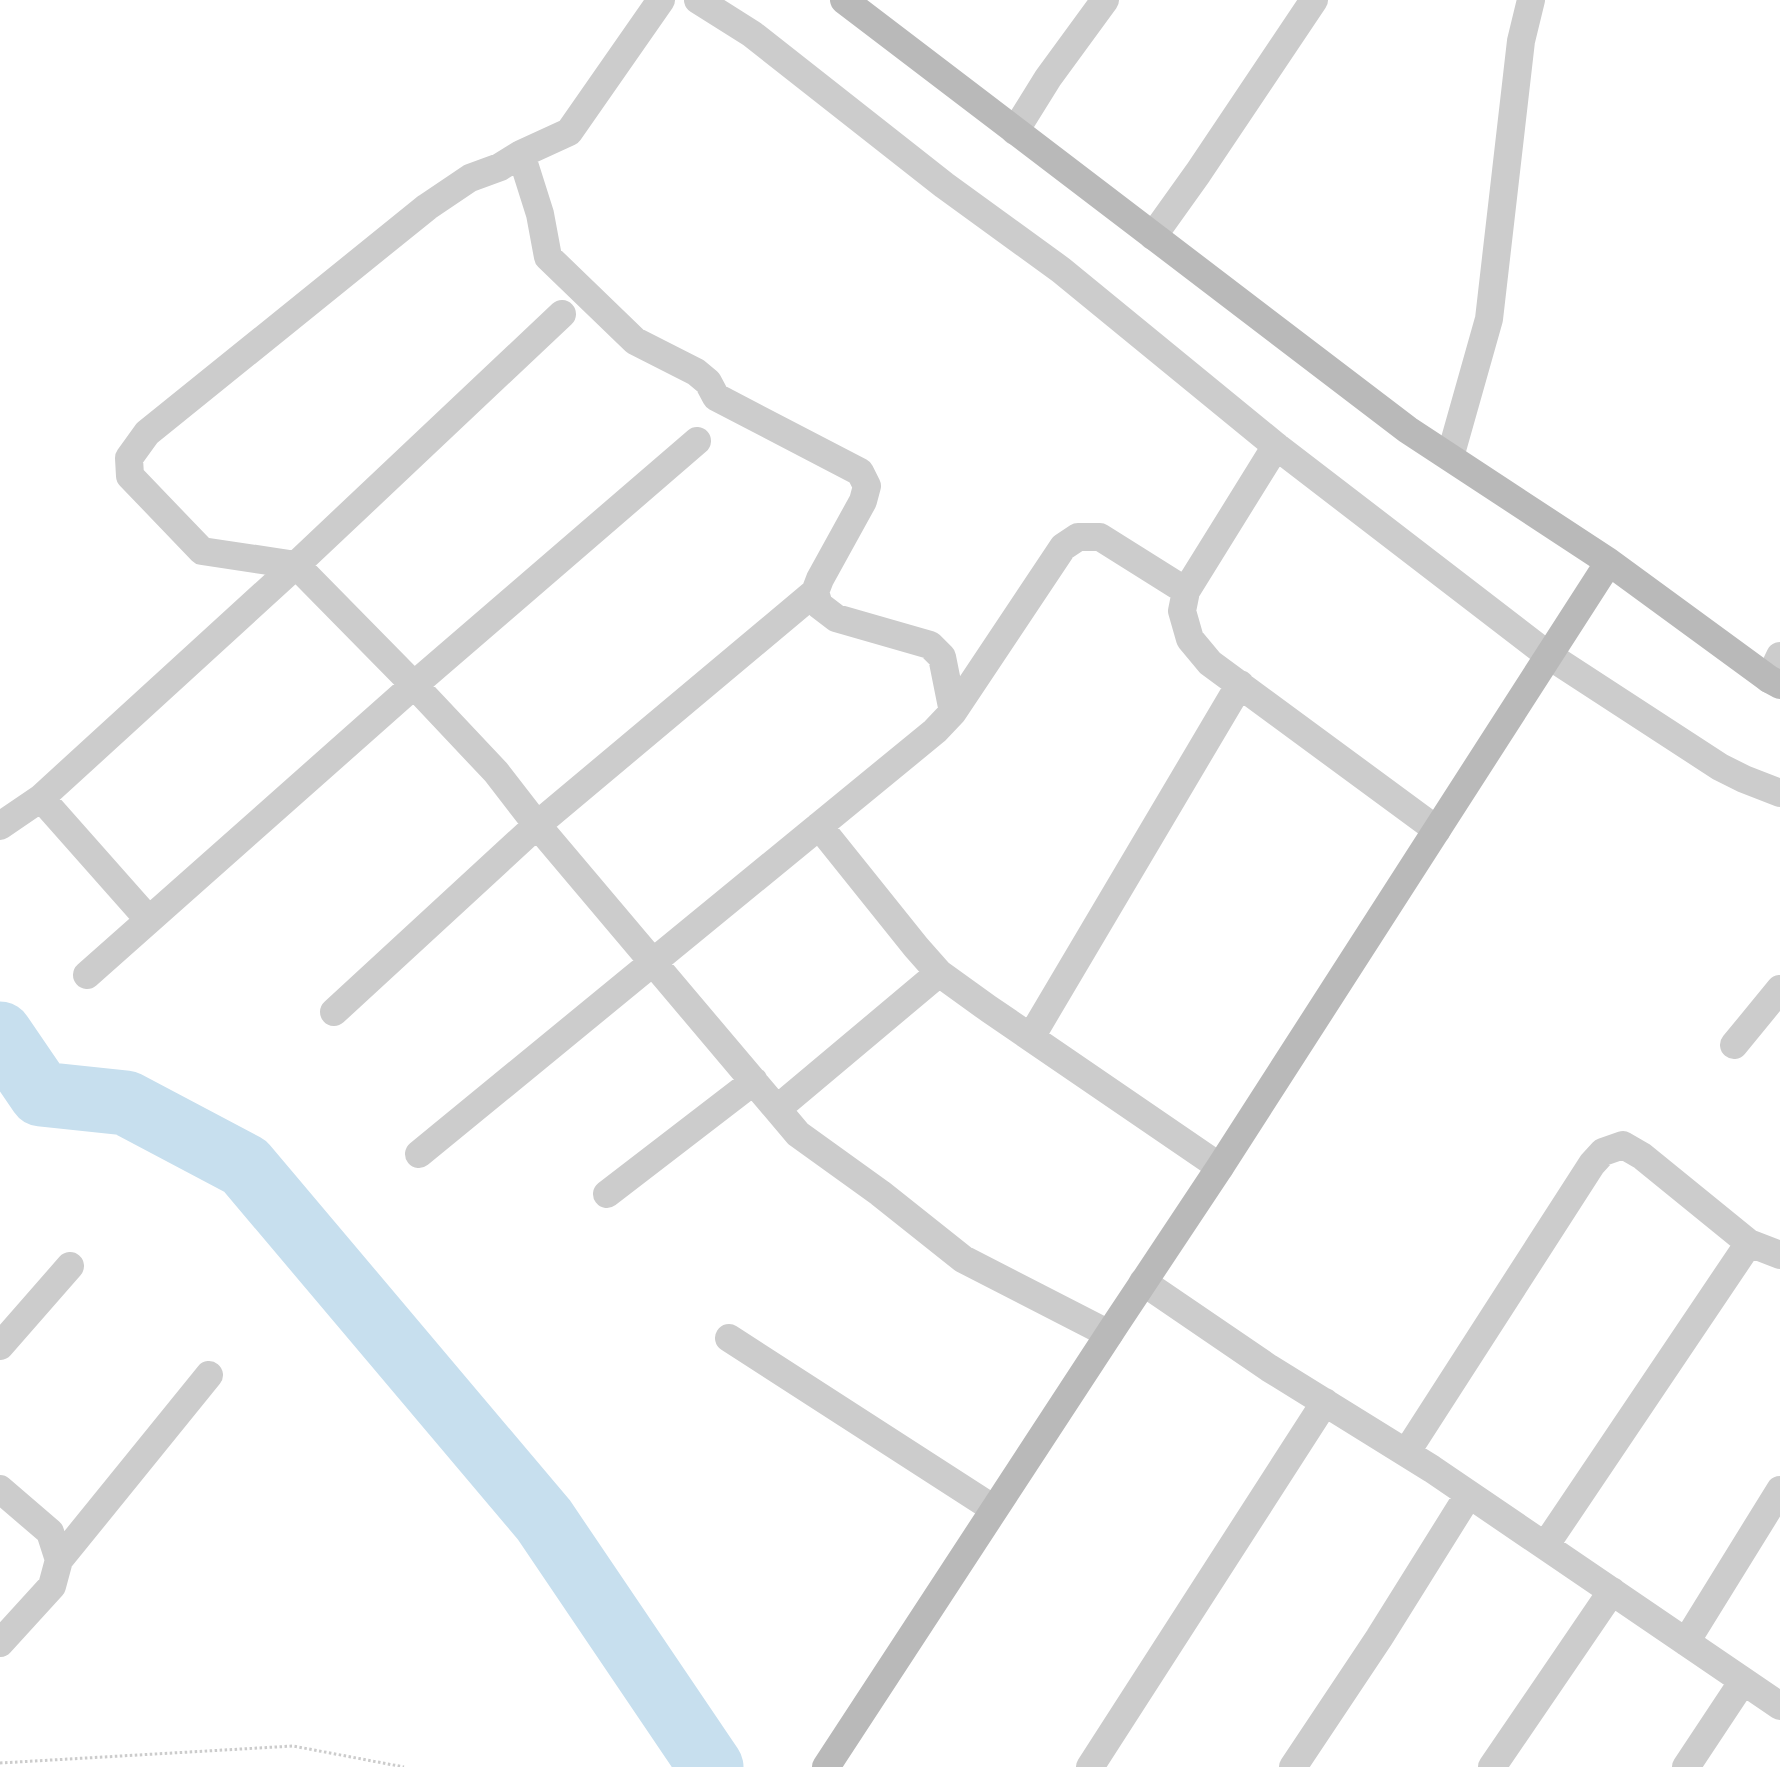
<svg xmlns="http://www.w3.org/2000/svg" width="1780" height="1767" viewBox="0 0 1780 1767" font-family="Karla,sans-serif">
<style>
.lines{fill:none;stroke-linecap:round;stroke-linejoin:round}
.river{stroke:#c7dfee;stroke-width:65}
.path{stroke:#ccc;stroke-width:3;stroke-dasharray:2.5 2.5;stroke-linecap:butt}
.street{stroke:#ccc;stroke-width:28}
.secondary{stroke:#b9b9b9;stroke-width:28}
</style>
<rect width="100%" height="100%" fill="#fff"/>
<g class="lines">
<path class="river" d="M0,1034L41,1094L126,1103L245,1166L544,1520L711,1767"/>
<path class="path" d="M0,1763L293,1746L404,1767"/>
<path class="street" d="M661,0L569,132L521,154L500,167L470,178L427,207L147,433L129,458L130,476L202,551L296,565L414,685L496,772L537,825L798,1134L880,1193L963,1259L1109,1334
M698,0L752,34L944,185L1061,270L1276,446L1548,655L1720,767L1744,779L1780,793
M1015,131L1048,78L1105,0
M521,154L540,214L548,257L635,341L696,372L708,382L716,397L860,472L867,486L863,501L820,579L815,592L819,605L836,618L930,645L942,657L953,712
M1153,236L1198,173L1314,0
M1276,446L1186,591L1182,611L1190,639L1210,663L1437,830
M1450,457L1489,319L1521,41L1531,0
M1769,679L1780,656
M41,798L296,565L562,314
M0,826L41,798L149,920
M819,826L916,947L939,973L989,1009L1220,1167
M87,975L414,685L697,441
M334,1012L537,825L815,592
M1031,1037L1240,684
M1734,1045L1780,989
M777,1109L939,973
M419,1154L935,731L953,712L1063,547L1078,537H1100L1186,591
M607,1194L754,1081
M1143,1282L1269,1368L1432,1469L1780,1706
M729,1338L994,1509
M0,1346L70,1266
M1406,1453L1592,1164L1603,1152L1623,1145L1642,1156L1749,1243
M0,1489L50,1532L59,1560L52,1586L0,1643
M1545,1546L1749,1243L1780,1255
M59,1560L209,1375
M1686,1642L1780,1490
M1090,1767L1325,1402
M1293,1767L1379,1638L1469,1494
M1492,1767L1612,1591
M1686,1767L1743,1681"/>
<path class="secondary" d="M844,0L1408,430L1609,562L1769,679L1780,685
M826,1767L1117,1322L1220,1167L1609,562"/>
</g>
</svg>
